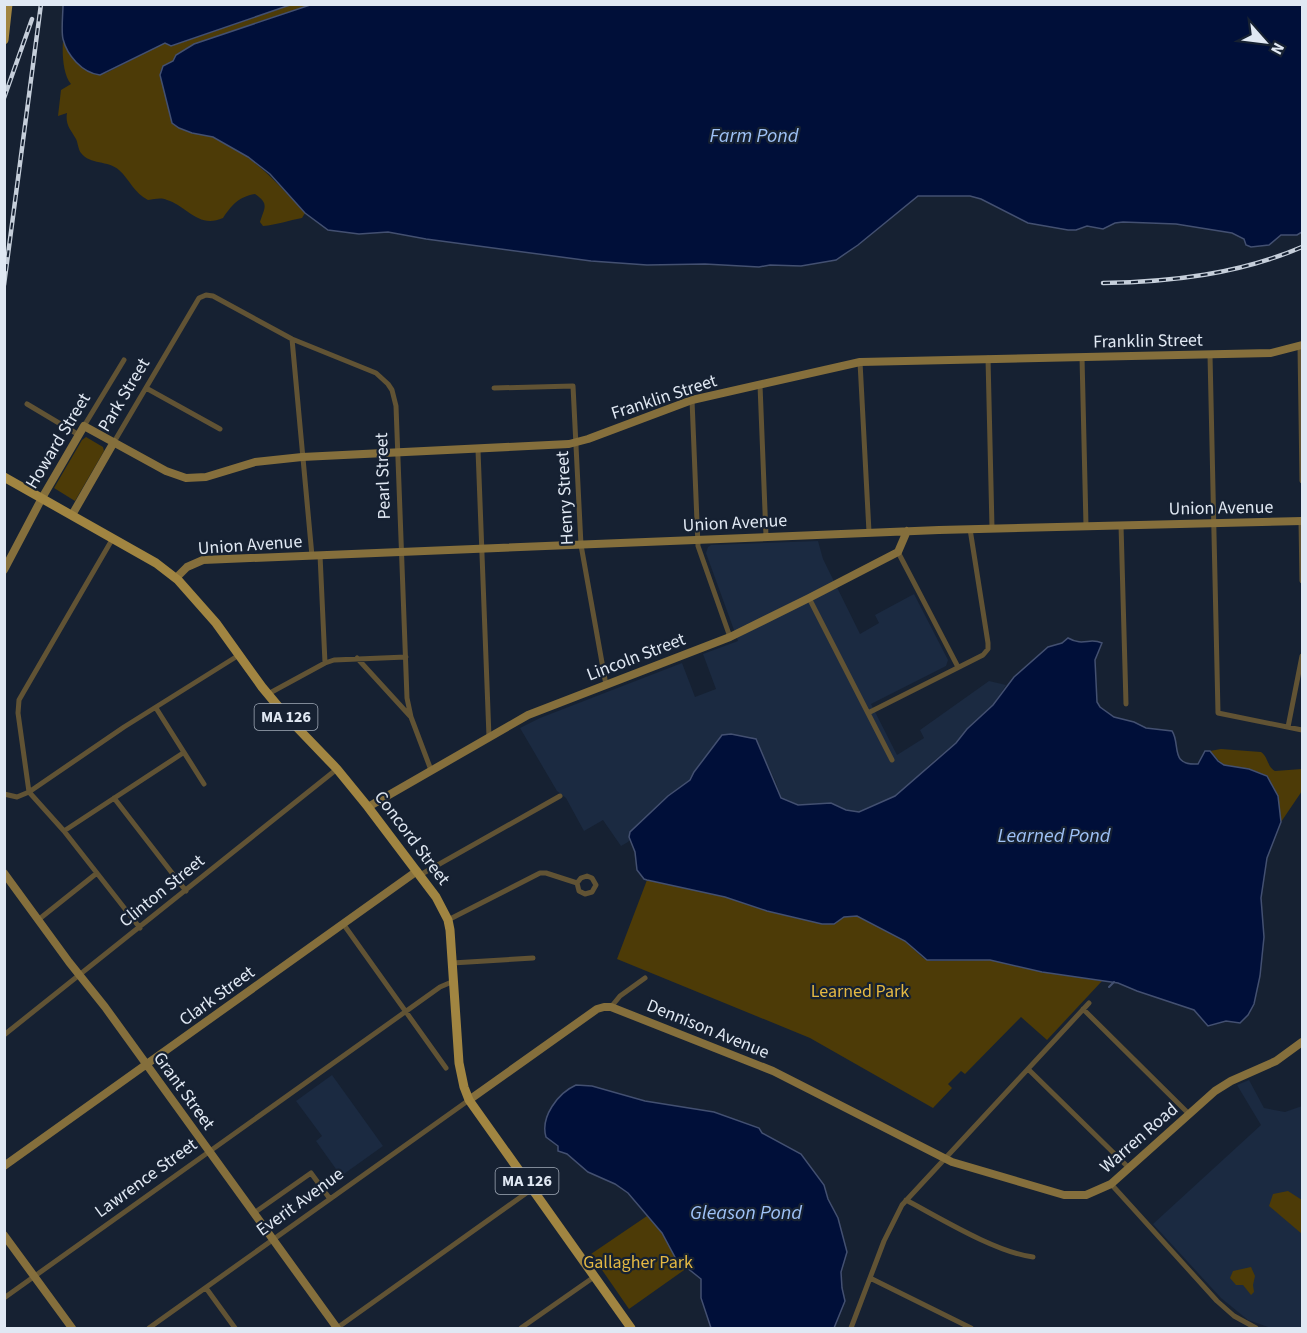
<svg xmlns="http://www.w3.org/2000/svg" width="1307" height="1333" viewBox="0 0 1307 1333" font-family="'Source Sans 3',sans-serif">
<style>
.built{fill:#1b2a41}
.green{fill:#4d3b07}
.water{fill:#000f39;stroke:#435071;stroke-width:1.5}
.lines{fill:none;stroke-linecap:round;stroke-linejoin:round}
.stream{stroke:#435071;stroke-width:2}
.street{stroke:#615334;stroke-width:5}
.secondary{stroke:#856f3c;stroke-width:8}
.primary{stroke:#a18541;stroke-width:9}
.rail-casing{stroke:#c5ceda;stroke-width:4.5}
.rail{stroke:#162132;stroke-width:2;stroke-dasharray:7;stroke-linecap:butt}
.labels{text-anchor:middle;dominant-baseline:central;stroke-width:4.5;stroke-linejoin:round;paint-order:stroke}
.shield{fill:#162132;stroke:#a3acb9;stroke-width:1.5}
.shield-label{font-size:16px;font-weight:bold;fill:#e0e8f3}
.street-label{font-size:18px;fill:#e0e8f3;stroke:#162132}
.park-label{font-size:18px;fill:#e4b843;stroke:#162132}
.water-label{font-size:20px;font-style:italic;fill:#9fc2f7;stroke:#162132}
</style>
<rect width="100%" height="100%" fill="#162132"/>
<path class="built" d="M818,541L823,559L860,634L879,623L875,615L914,594L948,660L946,666L871,704L897,755L924,738L920,730L989,681L1006,685L993,705L967,729L956,743L931,763L911,784L895,796L859,812L846,810L831,803L798,805L781,798L776,782L759,747L751,737L731,734L722,735L694,772L690,780L643,825L628,842L621,846L603,820L584,831L566,798L557,791L520,728L540,718L682,663L695,697L716,689L703,654L738,641L706,553L708,547L711,545Z
M332,1075L383,1146L341,1176L316,1141L322,1136L296,1101Z
M1249,1080L1264,1108L1285,1112L1302,1106V1328H1271L1248,1320L1221,1298L1153,1224L1261,1125L1237,1085Z"/>
<path class="green" d="M290,5H310L194,44L176,55L173,61L163,66L160,72L172,123C184,134 201,132 215,138C254,156 277,183 305,213L302,218C289,220 277,225 263,226L260,222C264,208 270,204 255,194C238,197 232,205 223,218C198,229 187,206 167,200C161,197 155,199 148,200C134,193 130,180 119,170C108,160 90,165 81,153C78,149 78,143 76,139C71,130 65,125 67,113L58,116L61,90L71,84C63,75 62,53 63,41L69,54L86,70L106,73L165,43L171,46Z
M86,437L103,447L104,451L75,501L54,488L82,440Z
M1221,749L1261,752C1269,758 1267,767 1275,771L1302,769V791L1281,822L1278,796L1267,776C1253,769 1237,771 1224,765C1218,761 1215,755 1210,751Z
M647,880L725,897L795,918L830,924L844,917L857,916L905,941L923,958L931,961L990,960L1042,972L1102,981L1047,1040L1021,1017L965,1074L961,1071L948,1084L952,1088L933,1108L810,1038L617,959Z
M1288,1191L1302,1200V1234L1269,1206L1273,1194Z
M647,1216L662,1233L676,1259L687,1268L629,1309L591,1254Z
M1251,1267L1255,1276L1253,1285L1254,1292L1251,1295L1243,1285H1236L1230,1278L1233,1271Z"/>
<path class="water" d="M63,5V4L290,5L171,46L165,43L100,75C82,73 67,55 63,39C61,31 63,13 63,5Z
M310,5H1302V232L1297,235H1281L1269,245L1251,247L1246,245L1244,239L1232,233L1176,224L1123,222L1115,223L1103,229L1087,226L1076,230H1068L1028,223L981,199L970,196H918L858,245L836,260L801,266L770,265L759,267L705,264L647,265L591,261L426,239L388,232L359,234L328,230L305,213L270,174L248,157L213,137L192,133L179,128L172,123L160,75L163,66L173,61L176,55L194,44Z
M1068,638C1084,647 1089,637 1102,643L1095,660L1097,702L1100,707L1114,717L1134,722L1146,728L1172,731C1181,744 1169,766 1198,764L1205,751H1210L1218,761L1224,765L1249,769L1267,776L1278,796L1281,822L1267,858L1261,898L1264,937L1260,976L1254,1004L1248,1015L1240,1023L1226,1021L1208,1026L1194,1010L1137,991L1118,983L1042,972L990,960H927L905,941L857,916L844,917L834,924H822L767,911L725,897L647,880L644,879L637,870L635,852L629,837L630,832L668,796L690,780L694,772L722,735L731,734L756,739L781,798L798,805L831,803L846,810L859,812L895,796L956,743L967,729L993,705L1014,677L1048,647L1062,643Z
M576,1085L592,1086L645,1101L714,1112L759,1128L762,1133L801,1154L824,1185L828,1199L838,1218L847,1252L841,1272L842,1288L845,1301L834,1328H711L701,1298V1279L676,1259L662,1233L628,1193L615,1184L588,1172L567,1154L558,1151V1146L546,1137C540,1117 558,1093 576,1085Z"/>
<g class="lines">
<path class="stream" d="M1109,987L1114,982"/>
<path class="street" d="M292,339L312,556
M1300,346L1302,481
M1210,355L1218,713L1302,730
M1082,357L1086,526
M988,358L992,528
M860,362L869,532
M760,385L766,536
M146,388L220,429
M494,388L573,386L581,545L606,685
M692,400L698,546L730,637
M27,404L79,435
M84,426L124,360
M114,442L199,298L206,295L213,296L292,339L376,373L388,384L392,390L396,406L407,698L411,717L431,770
M478,450L489,737
M1301,521L1302,581
M1121,525L1126,704
M113,538L23,693L19,700L18,713L29,792L64,831L140,928
M898,552L958,667
M320,555L325,663
M809,598L892,760
M357,658L410,716
M268,694L325,663L334,660L406,657
M156,708L204,784
M868,713L983,655L988,649V643L970,529
M1288,727L1302,656
M4,794L17,797L29,792L124,727L239,655
M114,798L186,891
M64,831L183,753
M420,875L560,796
M38,920L97,873
M448,920L540,873H546L577,883L579,891L585,894L592,892L596,885L592,878L587,876L581,878L577,883
M344,925L446,1068
M452,963L533,958
M611,1007L620,996L645,978
M1083,1009L1189,1114
M4,1035L337,769
M1028,1069L1129,1168
M1111,1184L1217,1301L1234,1316L1256,1328
M906,1200C940,1218 995,1252 1033,1257
M254,1213L311,1173L330,1199
M870,1278L971,1328
M206,1288L235,1328
M4,1298L440,987L454,981
M149,1328L469,1100
M337,1328L532,1189
M521,1328L594,1277
M851,1328L884,1241L902,1205L1089,1003"/>
<path class="secondary" d="M72,515L114,442
M4,570L42,498L84,426L166,471L186,478L206,477L255,462L302,457L569,444L588,439L692,400L860,362L1271,353L1302,345
M176,578L187,567L203,560L939,530L1302,521
M368,807L528,715L730,637L809,598L898,552L907,531
M4,873L69,962L105,1007L337,1328
M469,1100L597,1009L604,1007H611L773,1071L952,1162L1064,1195H1086L1111,1184L1215,1091L1231,1081L1276,1061L1302,1042
M4,1166L417,871
M4,1235L72,1328"/>
<path class="primary" d="M4,40L8,4
M4,477L156,563L178,580L216,623L262,687L287,717L337,769L368,807L436,897L448,920L450,930L459,1063L464,1087L469,1100L631,1328"/>
<defs>
<path id="rail" d="M4,98L32,19
M1103,283C1171,282 1239,274 1302,247
M4,285L41,4"/>
</defs>
<use href="#rail" class="rail-casing"/>
<use href="#rail" class="rail"/>
</g>
<g class="labels">
<g class="shield">
<rect x="254.5" y="704" width="63" height="26" rx="4.5"/>
<rect x="495.5" y="1168" width="63" height="26" rx="4.5"/>
</g>
<g class="shield-label">
<text x="286" y="717">MA 126</text>
<text x="527" y="1181">MA 126</text>
</g>
<g class="street-label">
<text transform="translate(1148 341) rotate(-1)">Franklin Street</text>
<text transform="translate(124 395) rotate(-59)">Park Street</text>
<text transform="translate(664 397) rotate(-18)">Franklin Street</text>
<text transform="translate(58 441) rotate(-59)">Howard Street</text>
<text transform="translate(383 476) rotate(-92)">Pearl Street</text>
<text transform="translate(565 498) rotate(-93)">Henry Street</text>
<text transform="translate(1221 508) rotate(-1)">Union Avenue</text>
<text transform="translate(735 523) rotate(-3)">Union Avenue</text>
<text transform="translate(250 545) rotate(-4)">Union Avenue</text>
<text transform="translate(636 657) rotate(-21)">Lincoln Street</text>
<text transform="translate(412 838) rotate(53)">Concord Street</text>
<text transform="translate(162 891) rotate(-39)">Clinton Street</text>
<text transform="translate(217 996) rotate(-36)">Clark Street</text>
<text transform="translate(708 1029) rotate(22)">Dennison Avenue</text>
<text transform="translate(184 1091) rotate(54)">Grant Street</text>
<text transform="translate(1139 1138) rotate(-41)">Warren Road</text>
<text transform="translate(146 1178) rotate(-36)">Lawrence Street</text>
<text transform="translate(300 1202) rotate(-36)">Everit Avenue</text>
</g>
<g class="park-label">
<text x="860" y="991">Learned Park</text>
<text x="638" y="1262">Gallagher Park</text>
</g>
<g class="water-label">
<text x="754" y="136">Farm Pond</text>
<text x="1054" y="836">Learned Pond</text>
<text x="746" y="1213">Gleason Pond</text>
</g>
</g>
<rect width="1307" height="1333" fill="none" stroke="#e0e8f3" stroke-width="12"/>
<g transform="translate(1265 42) rotate(118)" stroke="#162132" stroke-width="4.5" paint-order="stroke">
<path d="M0-4.5L10 22L0 15L-10 22Z" fill="#e0e8f3"/>
<text y="-9" font-size="16" font-weight="bold" text-anchor="middle" fill="#e0e8f3">N</text>
</g>
</svg>
